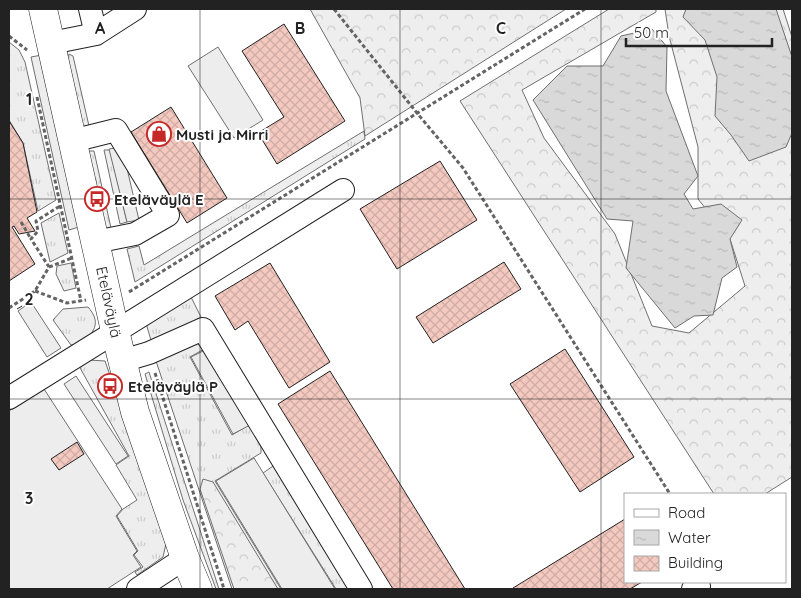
<svg xmlns="http://www.w3.org/2000/svg" width="801" height="598" viewBox="0 0 801 598" font-family="Quicksand,sans-serif">
<style>
.grass{fill:url(#grass-tufts);stroke:#6f6f6f}
.forest{fill:url(#forest-crowns);stroke:#6f6f6f}
.parking{fill:#ededed;stroke:#6f6f6f}
.water{fill:url(#water-ripples);stroke:#6f6f6f}
.building{fill:url(#building-cross-hatch);stroke:#222}
.lines{fill:none;stroke-linecap:round;stroke-linejoin:round}
.minor-casing{stroke:#222;stroke-width:24}
.major-casing{stroke:#222;stroke-width:29}
.path{stroke:#646464;stroke-width:3;stroke-dasharray:4 2.5;stroke-linecap:butt}
.minor{stroke:#fff;stroke-width:22}
.major{stroke:#fff;stroke-width:28}
.fence{stroke:#222;stroke-width:1;stroke-dasharray:6 2.5;stroke-linecap:butt}
.grid{fill:none;stroke:#222;stroke-width:1;stroke-opacity:0.55}
.labels{text-anchor:middle;dominant-baseline:central;stroke-width:4;stroke-linejoin:round;paint-order:stroke}
.poi-label{font-size:15px;font-weight:bold;fill:#222;stroke:#fff;text-anchor:start}
.street-label{font-size:15px;fill:#222;stroke:#fff}
.grid-label{font-size:16px;text-anchor:middle;font-weight:bold;fill:#222;stroke:#fff;stroke-width:4;stroke-linejoin:round;paint-order:stroke}
</style>
<defs>
<pattern id="grass-tufts" width="24" height="20" patternUnits="userSpaceOnUse" patternTransform="scale(1.25)"><rect width="24" height="20" fill="#eee"/><path d="M3 7l-1-3M5 7V3M7 7l1-3M15 17l-1-3M17 17v-4M19 17l1-3" fill="none" stroke="#ccc"/></pattern>
<pattern id="forest-crowns" width="20" height="18" patternUnits="userSpaceOnUse" patternTransform="scale(1.25)"><rect width="20" height="18" fill="#eee"/><path d="M2 6a3 3 0 1 1 6 0M12 15a3 3 0 1 1 6 0" fill="none" stroke="#ccc"/></pattern>
<pattern id="water-ripples" width="26" height="14" patternUnits="userSpaceOnUse" patternTransform="scale(1.25)"><rect width="26" height="14" fill="#d9d9d9"/><path d="M2 4q2-2 4 0t4 0M15 11q2-2 4 0t4 0" fill="none" stroke="#bababa"/></pattern>
<pattern id="building-cross-hatch" width="8" height="8" patternUnits="userSpaceOnUse" patternTransform="scale(1.25)"><rect width="8" height="8" fill="#f3c9c0"/><path d="M0 0l8 8M0 8l8-8" fill="none" stroke="#d0aca5"/></pattern>
</defs>
<rect width="100%" height="100%" fill="#fff"/>
<path class="grass" d="M9,42L19,50L25,62L56,200L38,211L23,143L9,120Z
M69,54L73,56L89,126L86,131L80,125L66,60Z
M364,131L365,139L135,282L127,249L139,246L144,265Z
M104,150H110L127,222L120,224Z
M90,151H94L111,228L104,231L99,206L103,205L99,192H95L87,152Z
M59,213L68,253L50,262L41,223Z
M71,263L76,288L64,291L56,274L57,266Z
M191,297L201,317L168,339L152,344L146,323Z
M88,307C101,322 95,330 84,343L71,345L53,320L63,309Z
M201,338L206,348L190,357L232,435L249,425L261,446V453L215,481L281,589H232L156,361Z
M89,360L105,361L167,539L163,557L137,575L135,572L143,567L134,555L138,551L117,516L123,509L137,500L116,465L129,456L79,366Z
M149,372L219,589H216L183,500L145,374Z
M276,464L353,589H336L263,473Z"/>
<path class="forest" d="M310,9H566L365,136L360,98Z
M609,9H656V12L522,90L544,138L615,234L652,326L689,333L745,286L730,239L698,199V147L669,36L665,9H783L792,37V477L765,494H714L460,101Z
M203,479L213,482L278,589H234L200,489Z"/>
<path class="parking" d="M218,47L263,120L234,138L188,66Z
M42,55L79,227L69,230L31,57Z
M122,147L139,220L127,222L109,149Z
M31,302L61,348L47,357L18,311Z
M209,348L250,425L233,434L191,357Z
M76,376L128,456L116,464L64,384Z
M44,389L122,509L116,516L137,551L133,555L141,567L107,589H9V411Z
M254,458L335,589H282L216,481Z"/>
<path class="water" d="M686,9H776L792,57V133L786,147L749,161L731,135L715,116L717,77L705,40L683,17Z
M652,29L667,47L666,91L698,176L684,194L693,209L721,204L742,220L730,239L737,267L722,278L713,315L694,316L675,328L626,268L633,221L607,219L533,100L567,66H603L621,36Z"/>
<path class="building" d="M284,24L345,121L277,164L258,133L284,117L242,51Z
M171,107L227,198L187,223L131,132Z
M9,121L23,143L37,212L27,218L35,231L19,234L14,226L12,227L35,264L9,281Z
M440,161L477,220L397,269L360,209Z
M504,262L521,289L433,343L416,317Z
M270,263L330,362L289,388L248,321L235,330L215,296Z
M565,349L634,457L580,492L510,384Z
M330,371L465,589H393L278,404Z
M77,442L84,454L59,470L51,459Z
M625,519V582H642L630,589H514L513,588Z"/>
<g class="lines">
<defs>
<path id="minor" d="M90,9L96,34
M51,43L96,34L135,9
M72,141L116,130L168,215L135,234L95,242
M122,361L149,353L203,329L361,589
M9,398L343,190
M138,589L185,558
M693,589L699,586"/>
<path id="major" d="M43,9L115,331L135,412L185,558L198,589"/>
</defs>
<use href="#minor" class="minor-casing"/>
<use href="#major" class="major-casing"/>
<path class="path" d="M334,9L417,113L463,168L670,494
M9,36L27,50
M37,97L81,301
M21,222L31,239
M49,267L72,258
M35,291L67,303L86,300
M129,292L585,9
M9,308L35,291L49,267L31,239L38,231L36,221L60,206
M155,373L224,589"/>
<use href="#minor" class="minor"/>
<use href="#major" class="major"/>
<path class="fence" d="M17,309L31,301"/>
</g>
<path class="grid" d="M200,9V589M400,9V589M601,9V589M9,199H792M9,399H792"/>
<defs>
<symbol id="shop-ring" viewBox="-11 -11 22 22"><circle r="9.5" fill="#fff" stroke="#c62828" stroke-width="1.5"/><path d="M-5-2.5h2.3a2.7 3.5 0 0 1 5.4 0H5L5.5 6h-11ZM-1.5-2.5h3a1.5 2.3 0 0 0-3 0Z" fill="#c62828"/></symbol>
<symbol id="bus-ring" viewBox="-11 -11 22 22"><circle r="9.5" fill="#fff" stroke="#c62828" stroke-width="1.5"/><path d="M-5-6H5V4H4V6H2V4H-2V6H-4V4H-5ZM-3.5-4V0h7V-4ZM-3.5 1.2v1.5H-2V1.2ZM2 1.2v1.5H3.5V1.2Z" fill="#c62828"/></symbol>
</defs>
<g fill-rule="evenodd">
<use href="#shop-ring" x="145" y="120" width="28" height="28"/>
<use href="#bus-ring" x="83" y="185" width="28" height="28"/>
<use href="#bus-ring" x="96" y="372" width="28" height="28"/>
</g>
<g class="labels">
<g class="poi-label">
<text x="176" y="134">Musti ja Mirri</text>
<text x="114" y="199">Eteläväylä E</text>
<text x="128" y="386">Eteläväylä P</text>
</g>
<g class="street-label">
<text transform="translate(109 302) rotate(78)">Eteläväylä</text>
</g>
</g>
<g class="grid-label">
<text x="100" y="34">A</text>
<text x="300" y="34">B</text>
<text x="501" y="34">C</text>
<text x="29" y="105">1</text>
<text x="29" y="305">2</text>
<text x="29" y="504">3</text>
</g>
<rect width="801" height="598" fill="none" stroke="#222222" stroke-width="20"/>
<rect x="624" y="493" width="162" height="90" fill="#ffffff" stroke="#a7a7a7"/>
<rect x="634" y="509" width="25" height="8" fill="#ffffff" stroke="#a7a7a7"/>
<text x="668" y="518" font-size="15" fill="#222222">Road</text>
<rect x="634" y="530" width="25" height="15" fill="url(#water-ripples)" stroke="#a7a7a7"/>
<text x="668" y="543" font-size="15" fill="#222222">Water</text>
<rect x="634" y="556" width="25" height="15" fill="url(#building-cross-hatch)" stroke="#a7a7a7"/>
<text x="668" y="568" font-size="15" fill="#222222">Building</text>
<path d="M626 38v8h146v-8" fill="none" stroke="#222222" stroke-width="2.5"/>
<text x="634" y="38" font-size="15" fill="#222222" stroke="#ffffff" stroke-width="4" paint-order="stroke">50 m</text>
</svg>
